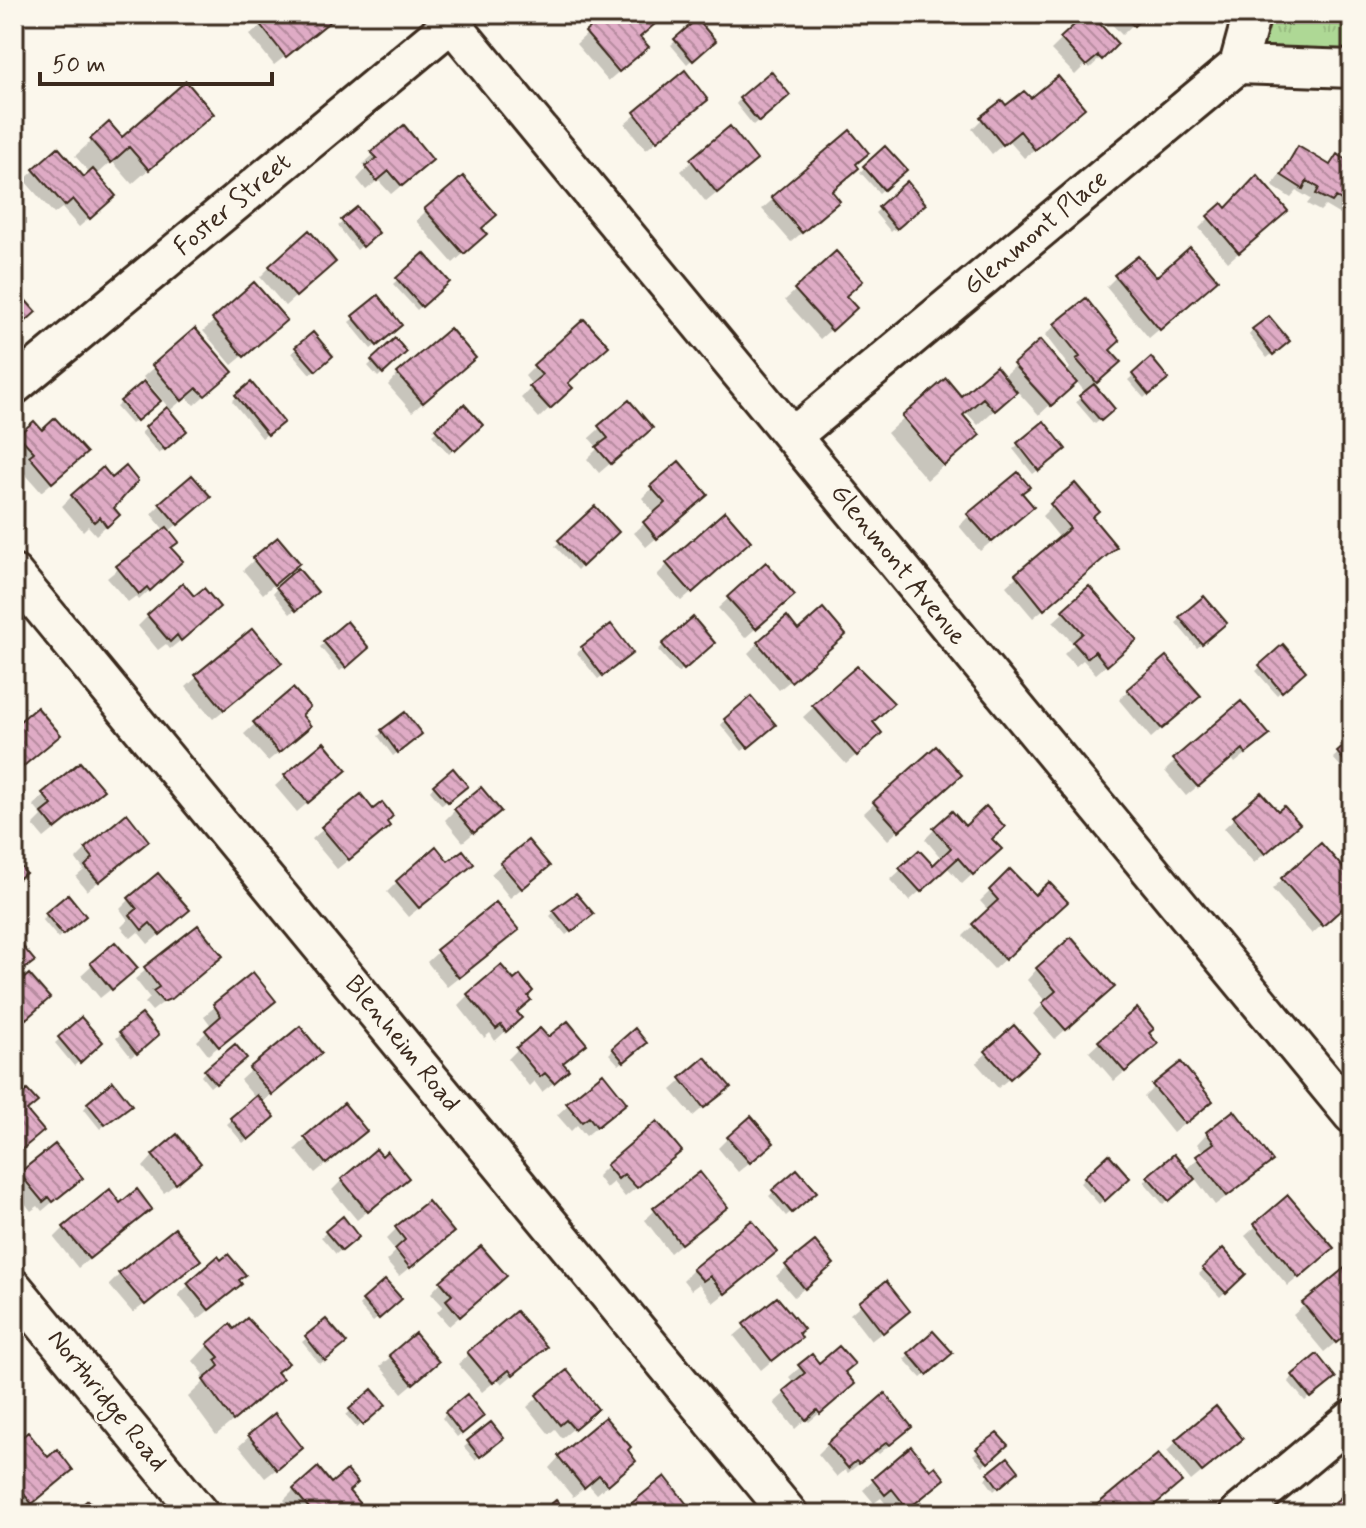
<svg xmlns="http://www.w3.org/2000/svg" width="1366" height="1528" viewBox="0 0 1366 1528" font-family="Mynerve,sans-serif">
<style>
.grass{fill:url(#grass-tufts);stroke:#74815a;stroke-width:2}
.shadow{fill:#0003}
.building{fill:url(#building-back-hatch);stroke:#3b2a1e;stroke-width:2}
.lines{fill:none;stroke-linecap:round;stroke-linejoin:round}
.minor-casing{stroke:#3b2a1e;stroke-width:42}
.minor{stroke:#fbf7ec;stroke-width:36}
.labels{text-anchor:middle;dominant-baseline:central;stroke-width:6;stroke-linejoin:round;paint-order:stroke}
.street-label{font-size:26px;fill:#3b2a1e;stroke:#fbf7ec}
</style>
<defs>
<pattern id="grass-tufts" width="24" height="20" patternUnits="userSpaceOnUse" patternTransform="scale(2)"><rect width="24" height="20" fill="#aed895"/><path d="M3 7l-1-3M5 7V3M7 7l1-3M15 17l-1-3M17 17v-4M19 17l1-3" fill="none" stroke="#97ba80"/></pattern>
<pattern id="building-back-hatch" width="6" height="6" patternUnits="userSpaceOnUse" patternTransform="scale(2)"><rect width="6" height="6" fill="#dfabc5"/><path d="M-1 5l2 2M0 0l6 6M5-1l2 2" fill="none" stroke="#b68b9f"/></pattern>
</defs>
<rect width="100%" height="100%" fill="#fbf7ec"/>
<filter id="ink" filterUnits="userSpaceOnUse"><feTurbulence type="fractalNoise" baseFrequency=".0125" numOctaves="2"/><feDisplacementMap in="SourceGraphic" scale="16" xChannelSelector="R" yChannelSelector="G"/><feConvolveMatrix kernelMatrix="1 2 1 2 8 2 1 2 1" color-interpolation-filters="sRGB"/></filter>
<g filter="url(#ink)">
<path class="grass" d="M1252,14H1352V69L1238,65Z"/>
<path class="shadow" d="M117,14H132L123,22Z
M274,14H327L320,29L274,65L250,35Z
M609,14H658L638,38L636,57L608,81L576,44Z
M1088,14L1115,44L1090,68L1086,64L1075,75L1051,50Z
M1102,14H1144L1122,35Z
M697,22L713,41L687,64L671,45Z
M684,73L695,110L646,150L625,124Z
M740,99H783L753,125L736,104Z
M1030,101L1072,118L1024,158L1008,140L992,154L972,129L982,119Z
M109,125L122,140L195,129L132,184L112,161L96,176L103,206L79,227L62,208L54,214L24,180L35,170L84,180L91,174L75,156Z
M404,128L420,170L391,194L378,180L366,190L357,179L367,168L363,164Z
M729,129L745,170L706,202L681,171Z
M849,133L854,165L830,192L827,211L791,242L762,209Z
M885,149L904,170L879,193L860,172Z
M1298,149L1328,166L1337,157L1352,165V222L1325,206L1320,211L1307,204L1311,199L1297,191L1291,198L1272,186Z
M1257,178L1275,221L1228,262L1199,228L1209,218L1226,211Z
M907,184L923,204L891,232L875,213Z
M357,210L377,233L357,250L338,226Z
M426,211L480,229L474,244L453,263L416,221Z
M423,256L447,282L417,310L393,284Z
M270,267L323,272L285,306L260,277Z
M1116,277L1156,280L1205,290L1149,338L1106,287Z
M254,285L274,330L232,365L203,331Z
M796,290L844,297V318L820,339L785,300Z
M354,318L395,329L371,349L349,322Z
M1056,325L1108,351V372L1093,386L1113,409L1095,424L1076,402L1086,393L1076,381L1039,415L1016,390L978,425L966,412L961,416L978,435L927,480L887,433L945,381L960,399L1002,377L1040,343L1066,373L1070,368L1045,335Z
M1253,330L1283,345L1267,358L1249,335Z
M194,331L220,382L194,405L186,397L168,412L185,431L159,454L141,433L169,408L143,377Z
M312,335L331,356L310,374L292,353Z
M395,341L405,352L378,377L368,366Z
M1151,360L1166,378L1144,398L1128,380Z
M535,366L566,383L560,398L539,418L521,398L533,386L525,376Z
M463,368L412,412L388,385L398,374Z
M143,384L153,406L131,424L116,407Z
M250,385L277,426L262,438L232,401Z
M628,403L640,438L599,473L587,459L598,448L589,438Z
M463,407L480,425L449,454L432,435Z
M34,423L74,464L41,492L20,468L25,463L14,451V442Z
M1044,424L1059,453L1033,474L1013,449Z
M652,488L695,505L646,547L634,533L655,514L642,498Z
M1020,494L1021,517L980,551L959,526L969,516Z
M72,496L112,508L107,525L96,535L88,526L83,531L62,506Z
M161,504L198,507L168,532L170,571L139,600L136,596L128,602L107,578L165,531L151,514Z
M1052,506L1090,517L1104,558L1033,618L1006,586L1060,538L1042,516Z
M595,509L616,532L577,570L555,546Z
M738,551L681,601L657,575L667,565Z
M254,560L287,573L263,594L243,570Z
M277,588L311,596L290,614L273,593Z
M1089,589L1124,650L1096,674L1083,660L1076,666L1064,654L1074,644L1053,622Z
M729,598L782,605L745,638L718,608Z
M1203,599L1220,628L1197,648L1176,623Z
M148,616L208,618L170,649L166,644L158,650L138,626Z
M692,620L707,648L678,673L658,650Z
M346,624L362,653L340,671L320,647Z
M611,626L626,658L598,679L577,653Z
M798,632L833,645L779,690L748,653L758,643Z
M1283,647L1304,670L1277,695L1256,671Z
M269,673L213,719L186,687L197,677Z
M1129,690L1188,706L1151,738L1119,700Z
M814,707L871,722L870,743L846,764L803,717Z
M299,715L298,736L268,761L244,734L255,724Z
M404,715L415,738L393,756L378,736Z
M725,720L769,730L742,751L721,725Z
M1352,741V779L1333,758Z
M1257,745L1235,763L1231,758L1186,796L1165,771L1175,761Z
M80,765L91,800L44,838L33,825L42,816L33,805Z
M286,776L334,780L297,812L275,786Z
M949,785L888,840L864,813L875,803Z
M434,786L461,790L442,805L430,791Z
M1261,794L1287,834L1254,863L1224,828Z
M361,797L378,836L337,869L312,839Z
M455,810L488,821L463,842L445,820Z
M935,829H965L990,839L989,859L962,884L947,867L909,901L890,880L919,853L933,868L942,859L925,839Z
M1320,845L1352,881V898L1312,934L1272,889Z
M86,849L136,851L87,891L76,877L84,870L76,859Z
M448,864L461,874L408,917L387,892L397,882Z
M502,864L537,876L510,898L491,874Z
M1010,872L1034,898L1055,912L994,969L963,936L989,911L980,901Z
M68,897L84,915L58,938L42,919Z
M130,899L177,920L148,944L138,932L131,938L121,927L128,920L120,909Z
M555,911L587,918L566,935L550,916Z
M198,927L210,966L152,1011L145,1003L150,998L135,979Z
M506,940L447,987L427,962L438,952Z
M115,944L125,978L100,998L81,975Z
M1037,969L1102,997L1055,1039L1033,1014L1046,1002L1027,980Z
M253,975L263,1011L208,1055L197,1041L212,1027L204,1016Z
M14,989L48,998L20,1022L14,1014Z
M468,995L515,1013L509,1028L495,1041L490,1033L484,1038L458,1005Z
M141,1017L152,1040L131,1057L116,1038Z
M81,1020L100,1042L74,1066L55,1043Z
M1014,1028L1026,1064L998,1088L976,1063Z
M634,1031L640,1047L619,1065L609,1054Z
M1146,1034L1145,1054L1114,1081L1089,1052L1100,1042Z
M548,1040L584,1044L562,1064L557,1080L542,1092L534,1081L529,1086L508,1059L518,1049Z
M705,1060L728,1087L693,1116L671,1090Z
M239,1063L210,1087L201,1076L205,1071Z
M309,1063L261,1103L268,1122L243,1143L227,1124L256,1099L240,1080L251,1070Z
M1154,1087L1200,1111L1173,1133L1144,1097Z
M88,1104L125,1109L100,1129L84,1109Z
M568,1105L614,1113L586,1136L577,1125L571,1131L557,1115Z
M344,1106L354,1141L315,1173L295,1149Z
M1207,1133L1260,1171L1215,1205L1194,1177L1163,1204L1144,1182L1149,1177L1185,1170L1204,1153L1197,1144Z
M728,1138L761,1153L738,1172L718,1148Z
M153,1156L188,1174L164,1193L143,1167Z
M1108,1157L1127,1178L1099,1204L1080,1183Z
M669,1161L625,1197L613,1182L606,1188L597,1176L607,1166Z
M796,1172L809,1196L786,1216L769,1196Z
M20,1174L81,1178L42,1211L38,1206L31,1211L14,1189V1181Z
M342,1180L396,1188L357,1220L332,1190Z
M1288,1198L1321,1258L1288,1286L1245,1236Z
M120,1205L139,1219L78,1268L54,1238L64,1228Z
M725,1207L670,1253L645,1220L655,1210Z
M342,1219L352,1241L336,1254L321,1237Z
M397,1228L441,1242L399,1276L386,1261L396,1251L386,1239Z
M815,1244L821,1274L794,1297L776,1276Z
M1223,1251L1244,1274L1220,1297L1199,1274Z
M218,1259L237,1281L229,1294L198,1319L178,1295Z
M765,1262L713,1303L699,1284L691,1290L683,1280L693,1270Z
M1347,1269L1352,1275V1329L1324,1352L1293,1315Z
M188,1270L133,1313L109,1285L119,1275Z
M441,1282L494,1286L449,1326L437,1312L443,1306L431,1293Z
M885,1284L897,1321L871,1341L850,1314Z
M777,1300L800,1337L761,1370L734,1336Z
M363,1301L395,1304L373,1322L359,1306Z
M326,1322L340,1348L320,1364L302,1342Z
M933,1333L945,1358L921,1378L904,1359Z
M415,1336L427,1372L402,1393L380,1366Z
M208,1345L276,1373L265,1394L216,1435L188,1397L204,1382L201,1377L204,1374L193,1361Z
M469,1354L534,1357L502,1384L498,1379L482,1392L458,1364Z
M812,1357L819,1365L843,1373L842,1394L809,1422L806,1419L795,1429L774,1403L795,1384L789,1377Z
M1317,1357L1329,1382L1305,1401L1288,1381Z
M566,1373L585,1419L562,1438L555,1429L549,1434L527,1407Z
M372,1392L383,1405L357,1428L346,1415Z
M446,1414L477,1420L457,1437L442,1418Z
M491,1424L497,1442L475,1460L464,1447Z
M250,1436L291,1458L265,1478L239,1446Z
M899,1437L879,1454L875,1451L848,1473L845,1470L837,1477L818,1454L828,1444Z
M1177,1441L1230,1449L1191,1481L1167,1451Z
M1005,1445L983,1466L973,1455L978,1451Z
M14,1447L46,1457L56,1452L60,1480L20,1513L14,1505Z
M559,1457L623,1471L597,1494L588,1484L573,1497L549,1468Z
M1008,1460L1012,1475L994,1491L985,1479Z
M874,1480L932,1489L901,1514H894L881,1498L874,1503L863,1490Z
M331,1486L347,1491V1514H295L284,1500L294,1490Z"/>
<path class="building" d="M271,14H329L333,19L286,57L259,23Z
M606,14H660L663,17L640,37L649,47L619,72L585,32Z
M1086,14H1091L1118,44L1102,60L1098,56L1086,66L1060,38Z
M1122,14H1146L1134,26Z
M697,19L716,41L693,61L674,39Z
M685,70L708,100L657,141L634,112Z
M771,71L790,95L759,122L739,98Z
M1058,76L1085,108L1035,150L1020,131L1003,145L980,117L1002,100L1006,105L1024,91L1031,98Z
M186,81L214,114L149,170L129,147L111,163L90,139L109,122L122,137Z
M404,125L433,160L402,186L389,171L377,181L365,167L377,158L371,152Z
M730,126L757,160L717,193L690,159Z
M850,130L869,153L856,164L859,168L832,191L840,201L802,233L771,197Z
M885,146L907,170L884,190L863,166Z
M1298,146L1330,165L1337,154L1352,163V206L1336,197L1332,202L1316,194L1319,188L1307,181L1303,189L1281,175Z
M58,147L84,177L93,169L116,196L90,219L73,199L65,206L33,169Z
M1257,175L1288,211L1239,253L1207,216L1222,203L1226,208Z
M463,176L497,215L482,228L487,234L464,254L424,209Z
M907,181L926,204L897,229L878,207Z
M357,207L379,233L363,247L341,220Z
M309,230L336,262L296,297L269,266Z
M1190,247L1218,280L1160,330L1114,275L1138,256L1156,277Z
M836,251L863,281L846,296L857,308L832,331L794,289Z
M424,253L450,282L422,307L396,278Z
M254,282L287,320L244,357L212,319Z
M14,287L36,312L14,332Z
M378,295L402,325L377,346L352,316Z
M1086,298L1120,341L1110,350L1121,362L1097,383L1076,359L1080,357L1054,324Z
M1269,316L1290,341L1273,355L1252,329Z
M584,319L609,346L568,383L573,388L550,409L529,386L542,375L533,365Z
M195,328L233,372L205,396L197,388L182,401L152,365Z
M450,328L476,358L423,403L397,373Z
M313,332L333,356L316,371L295,347Z
M395,338L407,352L383,374L371,360Z
M1040,340L1077,383L1051,406L1013,364Z
M1151,357L1169,379L1149,395L1132,374Z
M996,366L1017,392L995,411L983,398L963,415L980,435L944,466L902,416L946,378L961,396Z
M144,381L161,401L137,421L120,401Z
M251,382L284,422L268,435L235,395Z
M1094,384L1115,409L1101,421L1079,396Z
M629,400L653,428L611,464L596,447L608,438L598,426Z
M464,404L483,425L455,451L435,429Z
M167,407L187,431L165,450L145,427Z
M55,418L87,453L52,483L29,456L34,452L18,435L34,421L42,430Z
M1044,421L1066,449L1039,471L1017,443Z
M679,461L708,495L657,539L643,522L665,503L650,486Z
M126,466L138,481L114,508L120,515L107,527L100,517L94,522L71,495L103,467L112,478Z
M1018,472L1030,487L1022,493L1034,507L992,542L967,514Z
M192,475L211,497L178,525L159,503Z
M1075,483L1099,511L1092,517L1117,547L1044,610L1015,574L1070,528L1050,504Z
M595,506L619,532L582,567L558,540Z
M725,511L751,541L692,593L666,563Z
M167,527L179,542L171,548L183,561L150,591L147,587L139,594L116,566Z
M278,537L300,563L274,585L252,558Z
M766,562L795,595L756,629L727,597Z
M298,568L318,592L296,611L276,587Z
M183,583L194,596L204,588L220,607L181,641L177,635L170,642L147,615Z
M1089,586L1137,640L1107,666L1095,651L1087,658L1073,642L1083,633L1062,610Z
M1204,596L1227,623L1202,644L1179,617Z
M823,608L846,635L791,682L757,642L787,616L798,630Z
M693,617L715,643L684,670L662,644Z
M347,621L369,648L346,668L323,641Z
M611,624L633,653L603,676L581,647Z
M253,628L282,663L224,710L195,675Z
M1283,644L1306,671L1282,692L1259,665Z
M1166,656L1201,696L1162,729L1127,689Z
M857,666L894,703L873,722L882,733L857,756L812,705Z
M293,688L310,707L302,715L311,726L279,753L253,722Z
M751,696L776,725L748,748L724,719Z
M1241,701L1270,735L1246,754L1243,749L1198,787L1173,759Z
M37,707L61,735L14,774V726Z
M405,712L422,734L398,753L381,730Z
M1352,739V770L1337,752Z
M324,742L347,770L308,803L284,775Z
M936,746L962,775L899,831L873,802Z
M80,762L104,790L55,829L42,813L52,805L42,793Z
M453,768L468,786L448,802L433,785Z
M481,787L501,811L474,833L454,809Z
M1261,792L1278,811L1284,806L1300,824L1265,854L1233,816Z
M361,794L373,809L382,802L393,816L387,822L390,826L349,860L321,827Z
M986,806L1005,827L992,839L1002,849L973,875L958,858L921,892L899,868L919,850L933,865L951,848L933,828L952,811L965,826Z
M127,813L149,841L99,882L85,866L93,858L85,848Z
M528,840L550,866L522,889L500,863Z
M1321,843L1352,878V900L1323,926L1281,878Z
M436,846L448,861L463,850L474,864L419,908L396,881Z
M14,858L26,873L14,882Z
M1010,869L1035,895L1049,882L1068,902L1005,960L972,924L998,900L989,890Z
M158,873L190,910L160,935L150,923L142,930L130,915L137,909L128,898Z
M576,893L594,914L571,932L553,910Z
M68,894L86,916L63,935L45,913Z
M496,902L519,930L459,978L436,950Z
M198,925L223,956L173,998L163,1002L153,991L159,987L144,967Z
M15,937L35,961L14,977V938Z
M1071,937L1115,987L1066,1030L1042,1003L1056,991L1036,968Z
M115,942L138,968L112,990L90,963Z
M501,965L514,980L520,975L533,991L528,996L531,1000L517,1012L522,1018L506,1032L501,1025L496,1029L467,994Z
M253,972L276,1001L219,1047L205,1030L221,1016L213,1004Z
M29,974L50,998L26,1019L14,1005V987Z
M1137,1008L1154,1029L1149,1033L1158,1044L1125,1072L1098,1041Z
M142,1014L159,1035L137,1054L119,1032Z
M81,1017L103,1042L80,1063L58,1037Z
M568,1021L587,1044L563,1063L569,1070L554,1083L545,1073L540,1077L516,1048L540,1028L548,1037Z
M1014,1025L1039,1053L1010,1079L985,1051Z
M300,1026L322,1053L272,1095L249,1068Z
M635,1028L647,1043L624,1062L612,1048Z
M235,1044L247,1058L216,1084L204,1070Z
M705,1057L731,1087L704,1108L680,1078Z
M1181,1062L1213,1101L1185,1124L1152,1085Z
M603,1073L627,1103L597,1127L589,1117L582,1122L566,1103Z
M113,1081L132,1105L105,1125L87,1103Z
M27,1090L38,1102L27,1111L44,1131L19,1152L14,1147V1101Z
M257,1095L275,1117L248,1140L230,1118Z
M344,1103L367,1131L326,1164L304,1137Z
M1234,1110L1273,1161L1227,1196L1196,1156L1214,1143L1206,1132Z
M751,1116L774,1143L750,1163L727,1137Z
M657,1121L682,1151L637,1188L624,1174L618,1179L606,1165Z
M177,1134L201,1163L176,1184L152,1155Z
M55,1144L83,1178L53,1202L49,1197L43,1202L19,1173Z
M376,1149L382,1156L387,1151L409,1178L368,1212L341,1179Z
M1109,1154L1130,1178L1105,1201L1084,1177Z
M1174,1154L1195,1179L1169,1201L1147,1176Z
M797,1169L817,1192L792,1213L772,1190Z
M700,1172L728,1207L681,1244L653,1208Z
M110,1189L120,1203L137,1189L152,1209L89,1259L63,1227Z
M1288,1195L1334,1248L1299,1278L1254,1224Z
M428,1201L454,1232L410,1268L395,1249L405,1240L395,1227Z
M343,1216L359,1237L342,1251L325,1231Z
M752,1220L777,1252L725,1294L710,1276L703,1281L692,1269Z
M175,1228L201,1260L145,1305L118,1273Z
M815,1241L834,1264L805,1289L785,1265Z
M481,1246L507,1276L460,1317L446,1300L452,1295L440,1281Z
M1223,1248L1246,1274L1226,1293L1202,1268Z
M228,1254L246,1275L239,1280L242,1284L209,1310L187,1283L218,1256L221,1260Z
M1347,1266L1352,1272V1330L1336,1343L1302,1303Z
M385,1280L402,1299L379,1319L362,1300Z
M886,1281L910,1311L883,1333L859,1302Z
M777,1297L804,1329L799,1333L802,1338L772,1361L743,1324Z
M516,1311L547,1347L513,1375L509,1370L493,1383L467,1352Z
M247,1318L289,1363L277,1372L283,1379L233,1421L203,1380L219,1366L215,1360L219,1357L207,1344L230,1324L234,1329Z
M326,1319L347,1343L325,1361L305,1336Z
M933,1331L953,1353L927,1375L908,1353Z
M415,1333L439,1362L413,1384L389,1355Z
M839,1346L855,1364L845,1372L855,1384L820,1414L817,1410L806,1420L783,1391L805,1373L798,1365L812,1354L819,1363Z
M1317,1354L1336,1378L1311,1398L1292,1375Z
M567,1370L598,1409L574,1429L566,1420L560,1425L536,1395Z
M372,1389L386,1405L363,1425L349,1409Z
M885,1393L912,1427L890,1445L887,1442L859,1464L856,1461L848,1468L827,1443Z
M467,1394L484,1416L462,1434L445,1412Z
M1216,1406L1243,1439L1202,1472L1175,1440Z
M275,1413L303,1448L277,1470L248,1435Z
M605,1417L631,1447L628,1450L636,1461L608,1485L599,1475L584,1488L558,1456Z
M491,1422L504,1438L480,1457L467,1441Z
M28,1432L48,1457L57,1449L73,1470L32,1504L23,1493L18,1497L14,1492V1444Z
M997,1433L1008,1445L988,1463L976,1449Z
M911,1446L930,1470L935,1466L945,1479L908,1509L892,1489L885,1495L872,1479Z
M1158,1454L1182,1482L1144,1514H1098L1093,1508Z
M1008,1457L1019,1471L999,1488L988,1473Z
M318,1467L331,1483L347,1470L358,1483L349,1491L360,1504L347,1514H314L293,1489Z
M665,1476L689,1507L680,1514H624L622,1511Z
M1349,1491L1352,1514H1320Z
M88,1500L100,1514H71Z
M556,1500L568,1514H539L540,1513Z"/>
<g class="lines">
<defs>
<path id="minor" d="M444,14L1352,1115
M1238,65L1352,69
M14,386L452,23
M793,436L1238,65L1252,14
M14,574L789,1514
M14,1288L200,1514
M1238,1514L1352,1419"/>
</defs>
<use href="#minor" class="minor-casing"/>
<use href="#minor" class="minor"/>
</g>
</g>
<g class="labels">
<g class="street-label">
<text transform="translate(233 205) rotate(-40)">Foster Street</text>
<text transform="translate(1036 233) rotate(-40)">Glenmont Place</text>
<text transform="translate(898 565) rotate(51)">Glenmont Avenue</text>
<text transform="translate(402 1044) rotate(51)">Blenheim Road</text>
<text transform="translate(107 1401) rotate(51)">Northridge Road</text>
</g>
</g>
<rect width="1366" height="1528" fill="none" stroke="#fbf7ec" stroke-width="48"/>
<rect x="24" y="24" width="1318" height="1480" fill="none" stroke="#3b2a1e" stroke-width="3" filter="url(#ink)"/>
<path d="M40 72v12h232v-12" fill="none" stroke="#3b2a1e" stroke-width="4"/>
<text x="52" y="72" font-size="24" fill="#3b2a1e" stroke="#fbf7ec" stroke-width="6" paint-order="stroke">50 m</text>
</svg>
